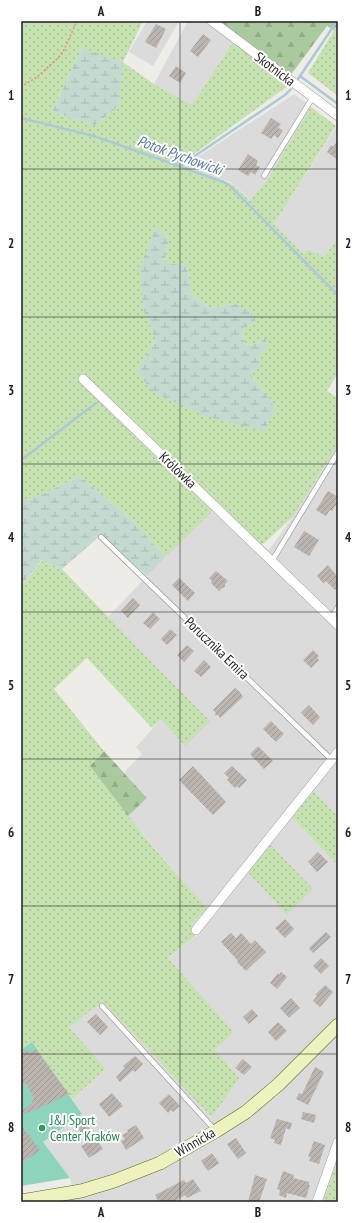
<svg xmlns="http://www.w3.org/2000/svg" width="359" height="1223" viewBox="0 0 359 1223" font-family="'PT Sans Narrow',sans-serif">
<style>
.residential{fill:#dcdbdb}
.grass{fill:url(#grass-dots);fill-rule:evenodd}
.forest{fill:url(#forest-firs)}
.wetland{fill:url(#wetland-marsh)}
.pitch{fill:#8cd4bc}
.lines{fill:none;stroke-linecap:round;stroke-linejoin:round}
.stream{stroke:#abcad7;stroke-width:2.5}
.building{fill:url(#building-hatch)}
.lane-casing{stroke:#a2a2a2;stroke-width:6}
.street-casing{stroke:#a2a2a2;stroke-width:10}
.secondary-casing{stroke:#5b6911;stroke-width:14}
.path{stroke:#ea8c7b;stroke-width:1.5;stroke-dasharray:2 2;stroke-linecap:butt}
.lane{stroke:#fff;stroke-width:4.5}
.street{stroke:#fff;stroke-width:9}
.secondary{stroke:#edf2bf;stroke-width:13}
.grid{fill:none;stroke:#1e1e1e;stroke-width:1;stroke-opacity:0.55}
.leisure-dot{fill:#2e9e5b;stroke:#fff;stroke-width:1.5}
.labels{text-anchor:middle;dominant-baseline:central;stroke-width:4;stroke-linejoin:round;paint-order:stroke}
.street-label{font-size:14px;fill:#1e1e1e;stroke:#fff}
.leisure-label{font-size:14px;fill:#27864d;stroke:#fff;text-anchor:start}
.water-label{font-size:15px;font-style:italic;fill:#5678a3;stroke:#fff}
.neatline{fill:none;stroke:#1e1e1e;stroke-width:1.5}
.grid-label{font-size:13px;text-anchor:middle;font-weight:bold;fill:#1e1e1e}
</style>
<defs>
<pattern id="grass-dots" width="8" height="8" patternUnits="userSpaceOnUse"><rect width="8" height="8" fill="#c7e2b1"/><path d="M2 2h.1M6 6h.1" fill="none" stroke="#aac198" stroke-width="1.8" stroke-linecap="round"/></pattern>
<pattern id="forest-firs" width="22" height="20" patternUnits="userSpaceOnUse"><rect width="22" height="20" fill="#a9c99f"/><path d="M5 1l3.5 6h-7zM16 11l3.5 6h-7z" fill="#91ac88"/></pattern>
<pattern id="wetland-marsh" width="20" height="14" patternUnits="userSpaceOnUse"><rect width="20" height="14" fill="#c4dad1"/><path d="M1 5h8M5 5V1M11 12h8M15 12V8" fill="none" stroke="#a8bbb3"/></pattern>
<pattern id="building-hatch" width="6" height="6" patternUnits="userSpaceOnUse"><rect width="6" height="6" fill="#bbb4af"/><path d="M-1 1l2-2M0 6l6-6M5 7l2-2" fill="none" stroke="#a09a96"/></pattern>
</defs>
<rect width="100%" height="100%" fill="#eeece6"/>
<path class="residential" d="M147,21H175L178,23L153,66L129,52Z
M188,21H205L233,42L192,105L154,84Z
M294,94L311,107L267,180L251,201L232,183L184,166Z
M338,124V236L325,257L308,249L304,254L274,224Z
M338,445V816L314,791L292,817L338,866V1159L329,1186L323,1202H59L75,1199L70,1178L43,1142L82,1114L72,1099L106,1069L68,1027L102,1002L145,1046L194,1099L212,1117L221,1103L215,1050L234,1032L168,958L200,933L191,924L208,908L191,891L128,816L147,798L124,772L142,754L136,747L161,719L210,721L107,618L147,576L214,510L268,551L293,517Z"/>
<path class="grass" d="M21,21H143L123,62L154,84L192,105L233,42L289,85L183,162L184,166L232,184L250,201L267,180L311,107L336,126L274,224L304,254L308,249L325,257L338,236V373L327,391L338,398V445L293,517L262,545L214,510L166,557L132,520L80,476L30,500L21,498ZM82,48L119,106L95,125L52,112ZM156,228L169,239L164,262L187,266L192,295L209,308L235,304L245,326L241,335L247,345L260,343L264,338L251,374L276,408L137,370L156,341Z
M338,24V96L308,73Z
M43,560L62,569L141,651L210,721L185,746L161,719L152,728L87,658L54,689L104,751L90,766C127,815 165,864 208,908L191,924L200,932L168,958L234,1032L215,1050L239,1078L212,1117L194,1099L145,1046L102,1002L69,1027L106,1069L72,1099L32,1042L21,1050V586Z
M314,791L338,816V866L292,817Z
M270,844L313,889L287,915L247,871Z
M338,1159V1202H323Z"/>
<path class="forest" d="M216,21H338V24L334,30L327,26L290,76Z
M104,751L147,798L128,816L90,766Z"/>
<path class="wetland" d="M82,48L123,62L119,106L95,125L52,112Z
M156,228L169,239L164,262L187,266L192,295L209,308L235,304L252,312L256,322L245,326L241,335L247,345L260,343L265,337L268,348L258,356L261,366L251,374L276,408L264,431L206,416L152,392L137,370L156,341L143,308L140,267Z
M80,476L132,520L166,557L147,576L101,535L62,569L42,560L21,586V498L30,500Z"/>
<path class="pitch" d="M32,1042L82,1114L43,1142L70,1178L21,1186V1050Z"/>
<g class="lines">
<path class="stream" d="M300,76L338,104
M298,79L337,21
M21,118L94,136L224,182L230,186L338,295
M180,166L285,95L291,89
M21,458H24L96,403"/>
</g>
<path class="building" d="M156,24L166,29L156,48L145,42Z
M203,34L211,40L198,57L190,51Z
M176,66L186,73L180,83L169,76Z
M271,118L281,124L278,128L283,130L278,138L274,135L271,139L261,133Z
M338,140V160L327,152L331,145L333,147Z
M248,154L258,161L256,165L260,167L255,175L251,172L248,176L238,170Z
M328,491L338,497L335,501L338,502L332,511L330,510L326,516L316,510Z
M304,531L319,540L309,556L294,547Z
M328,565L338,577V586L335,590L326,581L323,583L317,576Z
M216,571L228,581L225,584V587L222,588L219,591L211,583L212,581L209,578Z
M179,578L195,593L188,601L172,585Z
M133,598L140,605L128,618L121,611Z
M153,612L160,619L150,629L143,623Z
M170,629L177,635L167,645L161,639Z
M187,645L194,651L184,662L177,655Z
M313,650L319,656L317,658L319,660L311,668L303,660Z
M204,660L211,667L201,677L194,671Z
M235,688L240,692L243,697L220,718L218,715H215L216,713L213,710Z
M309,705L320,717L313,725L301,713Z
M271,721L284,734L276,742L263,729Z
M258,746L273,761L264,769L250,754Z
M193,766L226,802L213,815L179,780Z
M232,766L247,780L239,788L237,786L235,788L227,780L229,778L224,773Z
M318,852L328,862L317,872L308,862Z
M285,919L294,929L285,938L275,928Z
M326,932L331,937L313,953L309,948Z
M231,933L236,938L241,933L251,944L255,940L266,952L246,971L237,962L238,961L221,942Z
M321,958L329,966L321,974L313,966Z
M281,972L287,977L277,989L270,983L278,973L279,975Z
M325,985L333,992L320,1007L313,1001L317,996L315,995Z
M291,998L300,1008L289,1018L280,1008Z
M252,1009L258,1016L249,1024L243,1017Z
M96,1014L108,1027L100,1035L87,1022Z
M278,1022L287,1031L276,1041L268,1032Z
M36,1049L69,1094L40,1108L21,1115V1112L31,1104L34,1098L26,1083L21,1084V1054L26,1050L29,1053Z
M135,1056L143,1064L135,1072L133,1070L120,1082L116,1077L125,1068L123,1066Z
M243,1059L252,1067L244,1075L235,1068Z
M315,1067L324,1072L308,1105L296,1099L299,1093L302,1094Z
M112,1093L123,1106L109,1117L99,1104Z
M169,1094L180,1106L173,1112L171,1110L168,1113L159,1103Z
M303,1112L316,1115L314,1123L301,1119Z
M277,1119L292,1123L290,1130L286,1128L281,1145L274,1143L275,1140L270,1138Z
M86,1123L103,1149L89,1158L81,1146L87,1143L78,1128Z
M21,1125L40,1150L21,1164Z
M136,1125L144,1138L126,1150L121,1141L125,1139L122,1135L128,1132L127,1130Z
M236,1138L246,1153L238,1159L227,1144Z
M314,1141L325,1145L319,1164L309,1161L311,1157H308Z
M212,1153L219,1163L208,1171L201,1161Z
M283,1171L294,1175L293,1178L309,1182V1185H310L306,1198L287,1193L286,1198L279,1195L280,1190L277,1189Z
M255,1175L267,1179L259,1202H248Z
M193,1179L201,1191L187,1198L185,1195L174,1202H159L155,1195L184,1180L186,1183Z"/>
<g class="lines">
<defs>
<path id="lane" d="M264,176L313,97
M101,537L332,760
M272,561L338,452
M331,619L338,607
M102,1006L215,1130"/>
<path id="street" d="M212,21L338,116
M83,379L338,625
M196,930L338,752
M317,1202L338,1142"/>
<path id="secondary" d="M21,1201L81,1191L114,1181L160,1163L216,1131L246,1112L279,1084L338,1025"/>
</defs>
<use href="#lane" class="lane-casing"/>
<use href="#street" class="street-casing"/>
<use href="#secondary" class="secondary-casing"/>
<path class="path" d="M21,87L37,77L58,58L64,50L77,21"/>
<use href="#lane" class="lane"/>
<use href="#street" class="street"/>
<use href="#secondary" class="secondary"/>
</g>
<path class="grid" d="M180,21V1202M21,169H338M21,317H338M21,464H338M21,612H338M21,759H338M21,906H338M21,1054H338"/>
<circle class="leisure-dot" cx="42" cy="1128" r="4"/>
<g class="labels">
<g class="street-label">
<text transform="translate(275 69) rotate(37)">Skotnicka</text>
<text transform="translate(178 470) rotate(44)">Królówka</text>
<text transform="translate(217 648) rotate(44)">Porucznika Emira</text>
<text transform="translate(195 1142) rotate(-30)">Winnicka</text>
</g>
<g class="leisure-label">
<text x="50" y="1120">J&amp;J Sport<tspan x="50" dy="16">Center Kraków</tspan></text>
</g>
<g class="water-label">
<text transform="translate(180 155) rotate(20)">Potok Pychowicki</text>
</g>
</g>
<rect width="359" height="1223" fill="none" stroke="#ffffff" stroke-width="44"/>
<rect x="22" y="22" width="315" height="1179" class="neatline"/>
<g class="grid-label">
<text x="101" y="16">A</text>
<text x="258" y="16">B</text>
<text x="11" y="100">1</text>
<text x="348" y="100">1</text>
<text x="11" y="248">2</text>
<text x="348" y="248">2</text>
<text x="11" y="395">3</text>
<text x="348" y="395">3</text>
<text x="11" y="542">4</text>
<text x="348" y="542">4</text>
<text x="11" y="690">5</text>
<text x="348" y="690">5</text>
<text x="11" y="837">6</text>
<text x="348" y="837">6</text>
<text x="11" y="984">7</text>
<text x="348" y="984">7</text>
<text x="11" y="1132">8</text>
<text x="348" y="1132">8</text>
<text x="101" y="1217">A</text>
<text x="258" y="1217">B</text>
</g>
</svg>
